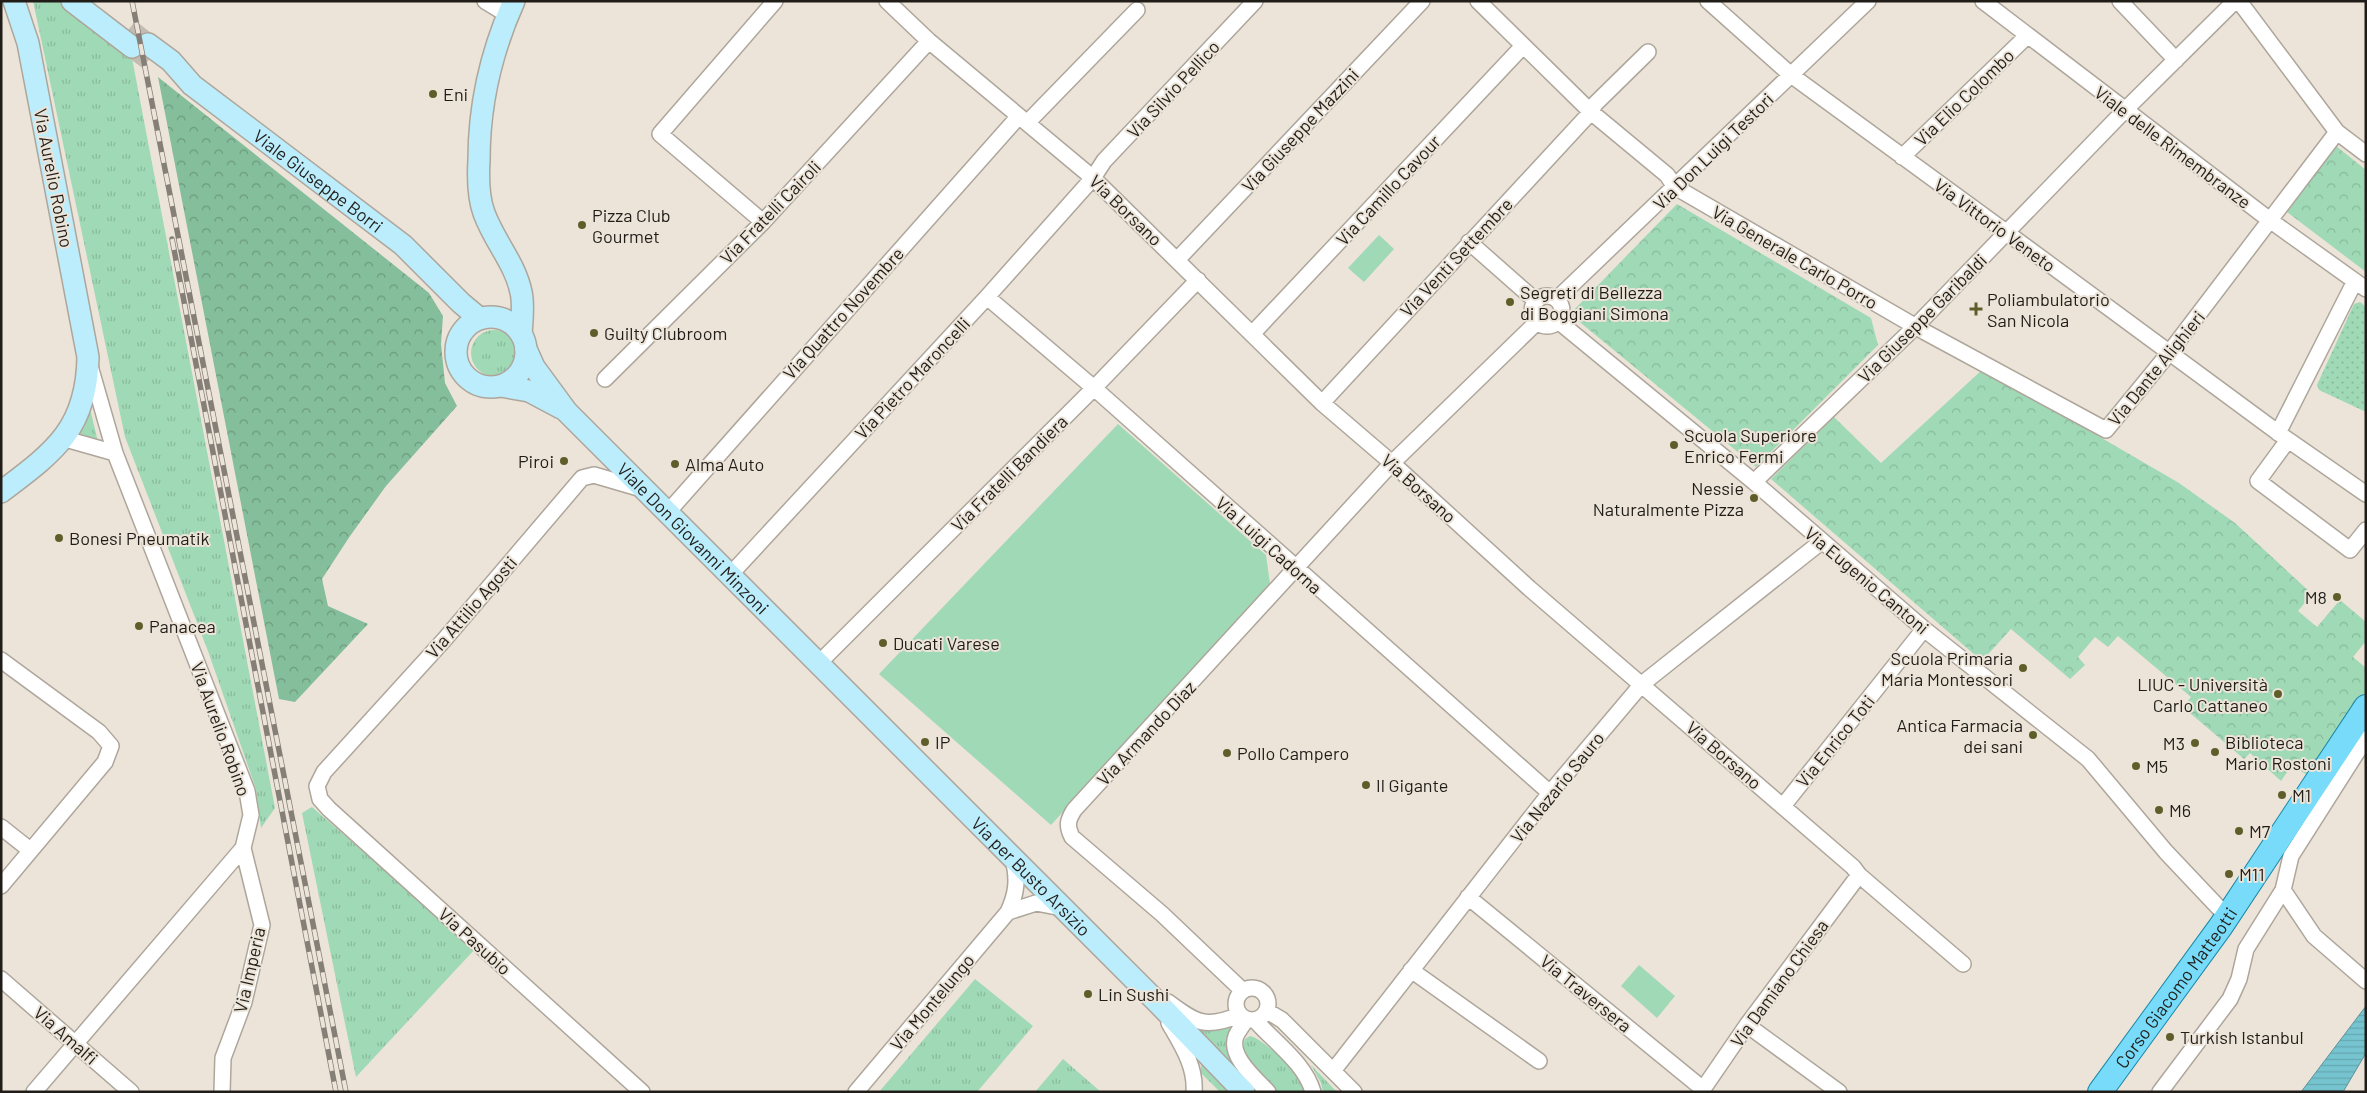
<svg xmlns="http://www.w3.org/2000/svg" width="2367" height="1093" viewBox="0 0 2367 1093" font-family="Barlow,sans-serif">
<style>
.grass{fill:url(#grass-tufts)}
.forest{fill:url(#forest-crowns)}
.park{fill:url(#park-crowns)}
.garden{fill:url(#garden-dots)}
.pitch{fill:#9fd9b5}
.water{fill:url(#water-rules);stroke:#5c9298}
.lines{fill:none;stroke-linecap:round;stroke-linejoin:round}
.secondary-tunnel{stroke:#c3bcb2;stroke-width:21;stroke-dasharray:21 11;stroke-linecap:butt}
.street-casing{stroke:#aea69b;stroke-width:18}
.secondary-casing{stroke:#aea69b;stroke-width:24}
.primary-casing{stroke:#1d89a8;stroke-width:26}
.street{stroke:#fff;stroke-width:15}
.secondary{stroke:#bbedfc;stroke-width:21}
.primary{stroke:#77dbf9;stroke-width:24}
.rail-casing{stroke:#857f77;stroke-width:5.5}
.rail{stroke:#ece4d8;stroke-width:4;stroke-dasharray:11;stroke-linecap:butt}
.poi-dot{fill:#5f5e2b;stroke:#ece4d8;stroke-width:2}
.labels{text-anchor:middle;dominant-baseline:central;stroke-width:4;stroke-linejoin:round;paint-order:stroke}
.street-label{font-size:18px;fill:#201d19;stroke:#ece4d8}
.poi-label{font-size:18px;fill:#201d19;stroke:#ece4d8;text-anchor:start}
</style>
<defs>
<pattern id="grass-tufts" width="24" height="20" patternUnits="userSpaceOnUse" patternTransform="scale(1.25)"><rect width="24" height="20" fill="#9fd9b5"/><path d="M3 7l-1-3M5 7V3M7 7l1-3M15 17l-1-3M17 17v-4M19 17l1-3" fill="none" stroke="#89ba9b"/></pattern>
<pattern id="forest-crowns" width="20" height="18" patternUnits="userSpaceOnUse" patternTransform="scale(1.25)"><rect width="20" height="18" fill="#84be9a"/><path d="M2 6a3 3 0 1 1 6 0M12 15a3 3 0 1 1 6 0" fill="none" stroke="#6c9a7d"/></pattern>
<pattern id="park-crowns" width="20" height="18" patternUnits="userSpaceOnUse" patternTransform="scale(1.25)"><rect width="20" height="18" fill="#9fd9b5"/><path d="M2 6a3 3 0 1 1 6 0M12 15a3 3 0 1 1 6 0" fill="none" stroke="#89ba9b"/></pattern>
<pattern id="garden-dots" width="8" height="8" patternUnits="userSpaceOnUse" patternTransform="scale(1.25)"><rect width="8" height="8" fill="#9fd9b5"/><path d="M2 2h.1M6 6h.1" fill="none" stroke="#89ba9b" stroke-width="1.8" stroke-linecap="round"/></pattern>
<pattern id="water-rules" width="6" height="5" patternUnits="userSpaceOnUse" patternTransform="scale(1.25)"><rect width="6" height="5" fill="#75c4cf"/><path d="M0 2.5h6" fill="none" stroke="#65a8b1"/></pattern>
</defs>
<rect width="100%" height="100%" fill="#ece4d8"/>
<path class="grass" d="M33,1H59L132,58L275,808L261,828L256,789L208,651L125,437Z
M471 353a23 23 0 1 1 46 0a23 23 0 1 1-46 0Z
M88,400L98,442L69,436Z
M312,807L475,949L356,1077L302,813Z
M975,979L1033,1026L977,1092H879Z
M1232,1026C1221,1049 1244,1071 1256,1089L1195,1028L1218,1030Z
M1250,1036C1262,1038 1294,1069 1302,1080C1304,1083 1305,1088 1306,1092H1273C1262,1078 1237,1058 1245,1039Z
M1201,1058L1235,1092H1220L1201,1073Z
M1063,1059L1101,1092H1035Z
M1311,1065L1337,1092H1323L1321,1083Z"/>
<path class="forest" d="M158,77L429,293L443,316L441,344L445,383L457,406L386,486L350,536L322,579L328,606L368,624L295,702L279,699Z"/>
<path class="park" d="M2336,146L2366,170V272L2287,212Z
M1677,204L1871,318L1878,345L1756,467L1570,314Z
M1983,369L2179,483L2235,523L2312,594L2298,611L2317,627L2340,600L2366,622V641L2353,657L2366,668V691L2307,775L2292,765L2281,781L2250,753L2244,759L2183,707L2191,697L2118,636L2108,647L2095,637L2078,657L2085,665L2070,679L2011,629L1982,661L1771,479L1834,417L1881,463Z"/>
<path class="garden" d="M2360,302L2366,307V412L2319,390L2317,385L2354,304Z"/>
<path class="pitch" d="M1379,235L1394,249L1364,282L1348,268Z
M1118,424L1266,555L1270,584L1051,825L879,674Z
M1639,965L1675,996L1657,1018L1621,986Z"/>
<path class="water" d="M2366,1006V1053L2343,1092H2301Z"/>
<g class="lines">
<path class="secondary-tunnel" d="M129,29L148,44
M132,47L152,62"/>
<defs>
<path id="street" d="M485,1L508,15
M887,1L929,41L1093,178L1322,403L1392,463L1529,588L1853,867L1859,875L1963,964
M1478,1L1591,112L1667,175L1675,187L1925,332L2106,430L2169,353L2337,132
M1708,1L1791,75L1995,224L2288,440L2366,494
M1983,1L2271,221L2366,289
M2120,1L2176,60
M2239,1L2337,132L2366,154
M1027,123L1137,10
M1902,157L2026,37
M763,222L660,134L775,1
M1469,242L1536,301
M1177,260L1422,1
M1532 311a15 15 0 1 1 30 0a15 15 0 1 1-30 0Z
M987,297L1094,388L1550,793
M1557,299L1868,1
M1558,321L1754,482L1924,629L2088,759L2166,852L2218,907L2228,914
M1252,334L1523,46
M90,366L115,453
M605,379L763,222L929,41
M1322,403L1591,112L1595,104L1648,52
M2278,433L2355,281
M2288,440L2258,481L2350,550L2366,530
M1754,482L1916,326L2125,110L2235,1
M668,512L1019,116
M729,576L987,297L1093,178L1104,161L1255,1
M1,660L99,732L111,746L105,762L1,886
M818,664L1094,388L1198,280
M1783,806L1924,629
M1,827L30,850
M2283,890L2314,936L2366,981
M1468,897L1703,1089
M1008,912L1036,903L1062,908
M1411,970L1539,1061
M1,979L131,1092
M1236 1004a16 16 0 1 1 32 0a16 16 0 1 1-32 0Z
M1243,991L1162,914L1072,837C1066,825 1068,820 1074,810L1392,463L1537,322
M1168,1002C1196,1023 1206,1029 1239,1015
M1267,1011L1282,1020L1354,1092
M1246,1020C1243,1025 1238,1031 1236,1036C1228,1056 1256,1079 1268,1092
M1255,1020C1274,1042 1305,1063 1313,1092
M1169,1023C1181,1044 1196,1066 1194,1092
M1747,1025L1839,1092
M1333,1071L1550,793L1642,684L1821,542
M34,1092L243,848L251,815L247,791L115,453L62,438
M222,1092L223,1058L244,1002L262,925L243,848
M642,1092L329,809L320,799L317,786L324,772L444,640L582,478L594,475L642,489
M856,1092L1008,912C1017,893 1018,879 1013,859
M1701,1092L1747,1025L1859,875
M2160,1092L2230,999L2239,979L2246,949L2283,890L2291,856L2366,738"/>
<g id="secondary">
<path d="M72,1L132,47"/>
<path d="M514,1C491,52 479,105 479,160C478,177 478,197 484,213C494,241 515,263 521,292C524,305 522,320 521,334"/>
<path id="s1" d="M148,44L171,61L192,85L403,245L461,303L479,318"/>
<circle cx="491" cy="352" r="35"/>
<path id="s2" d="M526,349L534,367L567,412L1159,1004L1244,1092"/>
<path d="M501,386L529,391L561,408"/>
<path d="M1,492C54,452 87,429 88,357L28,43L14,1"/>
</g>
<g id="primary">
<path id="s3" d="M2100,1092L2221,926L2366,707"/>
</g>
</defs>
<use href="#street" class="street-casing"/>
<use href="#secondary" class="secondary-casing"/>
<use href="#primary" class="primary-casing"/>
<use href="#street" class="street"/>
<use href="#secondary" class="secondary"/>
<use href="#primary" class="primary"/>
<defs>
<path id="rail" d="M132,1L346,1092
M172,239L336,1092"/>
</defs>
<use href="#rail" class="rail-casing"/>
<use href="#rail" class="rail"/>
</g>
<g class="poi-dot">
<circle cx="433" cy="94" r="5"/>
<circle cx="582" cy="225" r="5"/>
<circle cx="1510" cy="302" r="5"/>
<path d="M1973.5 301.5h5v5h5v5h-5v5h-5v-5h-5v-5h5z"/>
<circle cx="594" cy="333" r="5"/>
<circle cx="1674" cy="445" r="5"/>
<circle cx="564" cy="461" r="5"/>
<circle cx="675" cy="464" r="5"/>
<circle cx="1754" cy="498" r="5"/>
<circle cx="59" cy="538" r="5"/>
<circle cx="2337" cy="597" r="5"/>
<circle cx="139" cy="626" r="5"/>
<circle cx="883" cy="643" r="5"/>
<circle cx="2023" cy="668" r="5"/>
<circle cx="2278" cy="694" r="5"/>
<circle cx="2033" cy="735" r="5"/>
<circle cx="925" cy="742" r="5"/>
<circle cx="2195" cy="743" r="5"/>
<circle cx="2215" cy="752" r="5"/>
<circle cx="1227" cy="753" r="5"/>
<circle cx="2136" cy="766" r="5"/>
<circle cx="1366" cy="785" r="5"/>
<circle cx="2282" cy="795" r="5"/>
<circle cx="2159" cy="810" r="5"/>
<circle cx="2239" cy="831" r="5"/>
<circle cx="2229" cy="874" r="5"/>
<circle cx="1088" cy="994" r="5"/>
<circle cx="2170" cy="1037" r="5"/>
</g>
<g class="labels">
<g class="street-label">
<text transform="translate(1173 89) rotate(-47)">Via Silvio Pellico</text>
<text transform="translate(1964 97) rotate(-44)">Via Elio Colombo</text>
<text transform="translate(1300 130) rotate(-47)">Via Giuseppe Mazzini</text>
<text transform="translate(2173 147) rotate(37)">Viale delle Rimembranze</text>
<text transform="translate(1713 151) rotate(-44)">Via Don Luigi Testori</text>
<text transform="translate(54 178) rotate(79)">Via Aurelio Robino</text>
<text stroke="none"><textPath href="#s1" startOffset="219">Viale Giuseppe Borri</textPath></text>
<text transform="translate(1388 190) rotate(-47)">Via Camillo Cavour</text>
<text transform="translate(1126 210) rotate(44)">Via Borsano</text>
<text transform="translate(770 212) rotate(-46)">Via Fratelli Cairoli</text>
<text transform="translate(1995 225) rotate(36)">Via Vittorio Veneto</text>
<text transform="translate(1456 257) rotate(-47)">Via Venti Settembre</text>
<text transform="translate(1795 257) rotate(30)">Via Generale Carlo Porro</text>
<text transform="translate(843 313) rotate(-48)">Via Quattro Novembre</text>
<text transform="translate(1922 318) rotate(-45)">Via Giuseppe Garibaldi</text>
<text transform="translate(2156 368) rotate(-51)">Via Dante Alighieri</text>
<text transform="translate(912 378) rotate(-47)">Via Pietro Maroncelli</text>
<text transform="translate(1009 473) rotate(-45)">Via Fratelli Bandiera</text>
<text transform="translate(1419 488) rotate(42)">Via Borsano</text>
<text stroke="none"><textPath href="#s2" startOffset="254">Viale Don Giovanni Minzoni</textPath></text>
<text transform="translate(1269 545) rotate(42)">Via Luigi Cadorna</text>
<text transform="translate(1867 580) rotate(40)">Via Eugenio Cantoni</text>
<text transform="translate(471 607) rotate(-49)">Via Attilio Agosti</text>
<text transform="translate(221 729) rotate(70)">Via Aurelio Robino</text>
<text transform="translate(1146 733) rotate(-47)">Via Armando Diaz</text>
<text transform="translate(1835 741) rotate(-51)">Via Enrico Toti</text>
<text transform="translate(1724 755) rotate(41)">Via Borsano</text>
<text transform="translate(1557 787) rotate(-51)">Via Nazario Sauro</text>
<text stroke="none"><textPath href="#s2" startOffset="732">Via per Busto Arsizio</textPath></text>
<text transform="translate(475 941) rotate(42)">Via Pasubio</text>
<text transform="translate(249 970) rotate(-77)">Via Imperia</text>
<text transform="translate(1779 983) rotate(-54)">Via Damiano Chiesa</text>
<text stroke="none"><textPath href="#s3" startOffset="129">Corso Giacomo Matteotti</textPath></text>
<text transform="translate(1586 993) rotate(39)">Via Traversera</text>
<text transform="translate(932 1002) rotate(-50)">Via Montelungo</text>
<text transform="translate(66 1035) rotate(41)">Via Amalfi</text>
</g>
<g class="poi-label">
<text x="443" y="94">Eni</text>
<text x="592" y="215">Pizza Club<tspan x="592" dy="21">Gourmet</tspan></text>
<text x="1520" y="292">Segreti di Bellezza<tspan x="1520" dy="21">di Boggiani Simona</tspan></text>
<text x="1987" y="299">Poliambulatorio<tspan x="1987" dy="21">San Nicola</tspan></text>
<text x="604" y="333">Guilty Clubroom</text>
<text x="1684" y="435">Scuola Superiore<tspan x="1684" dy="21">Enrico Fermi</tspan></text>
<text x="554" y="461" text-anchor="end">Piroi</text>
<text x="685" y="464">Alma Auto</text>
<text x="1744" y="488" text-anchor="end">Nessie<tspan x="1744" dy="21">Naturalmente Pizza</tspan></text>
<text x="69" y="538">Bonesi Pneumatik</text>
<text x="2327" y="597" text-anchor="end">M8</text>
<text x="149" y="626">Panacea</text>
<text x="893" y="643">Ducati Varese</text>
<text x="2013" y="658" text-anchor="end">Scuola Primaria<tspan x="2013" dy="21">Maria Montessori</tspan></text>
<text x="2268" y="684" text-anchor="end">LIUC - Università<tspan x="2268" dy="21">Carlo Cattaneo</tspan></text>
<text x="2023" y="725" text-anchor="end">Antica Farmacia<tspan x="2023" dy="21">dei sani</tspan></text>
<text x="935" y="742">IP</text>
<text x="2225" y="742">Biblioteca<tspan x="2225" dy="21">Mario Rostoni</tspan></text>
<text x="2185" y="743" text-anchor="end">M3</text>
<text x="1237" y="753">Pollo Campero</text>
<text x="2146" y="766">M5</text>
<text x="1376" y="785">Il Gigante</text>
<text x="2292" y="795">M1</text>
<text x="2169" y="810">M6</text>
<text x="2249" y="831">M7</text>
<text x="2239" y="874">M11</text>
<text x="1098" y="994">Lin Sushi</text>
<text x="2180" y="1037">Turkish Istanbul</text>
</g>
</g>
<rect width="2367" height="1093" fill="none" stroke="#201d19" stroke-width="5"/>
</svg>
